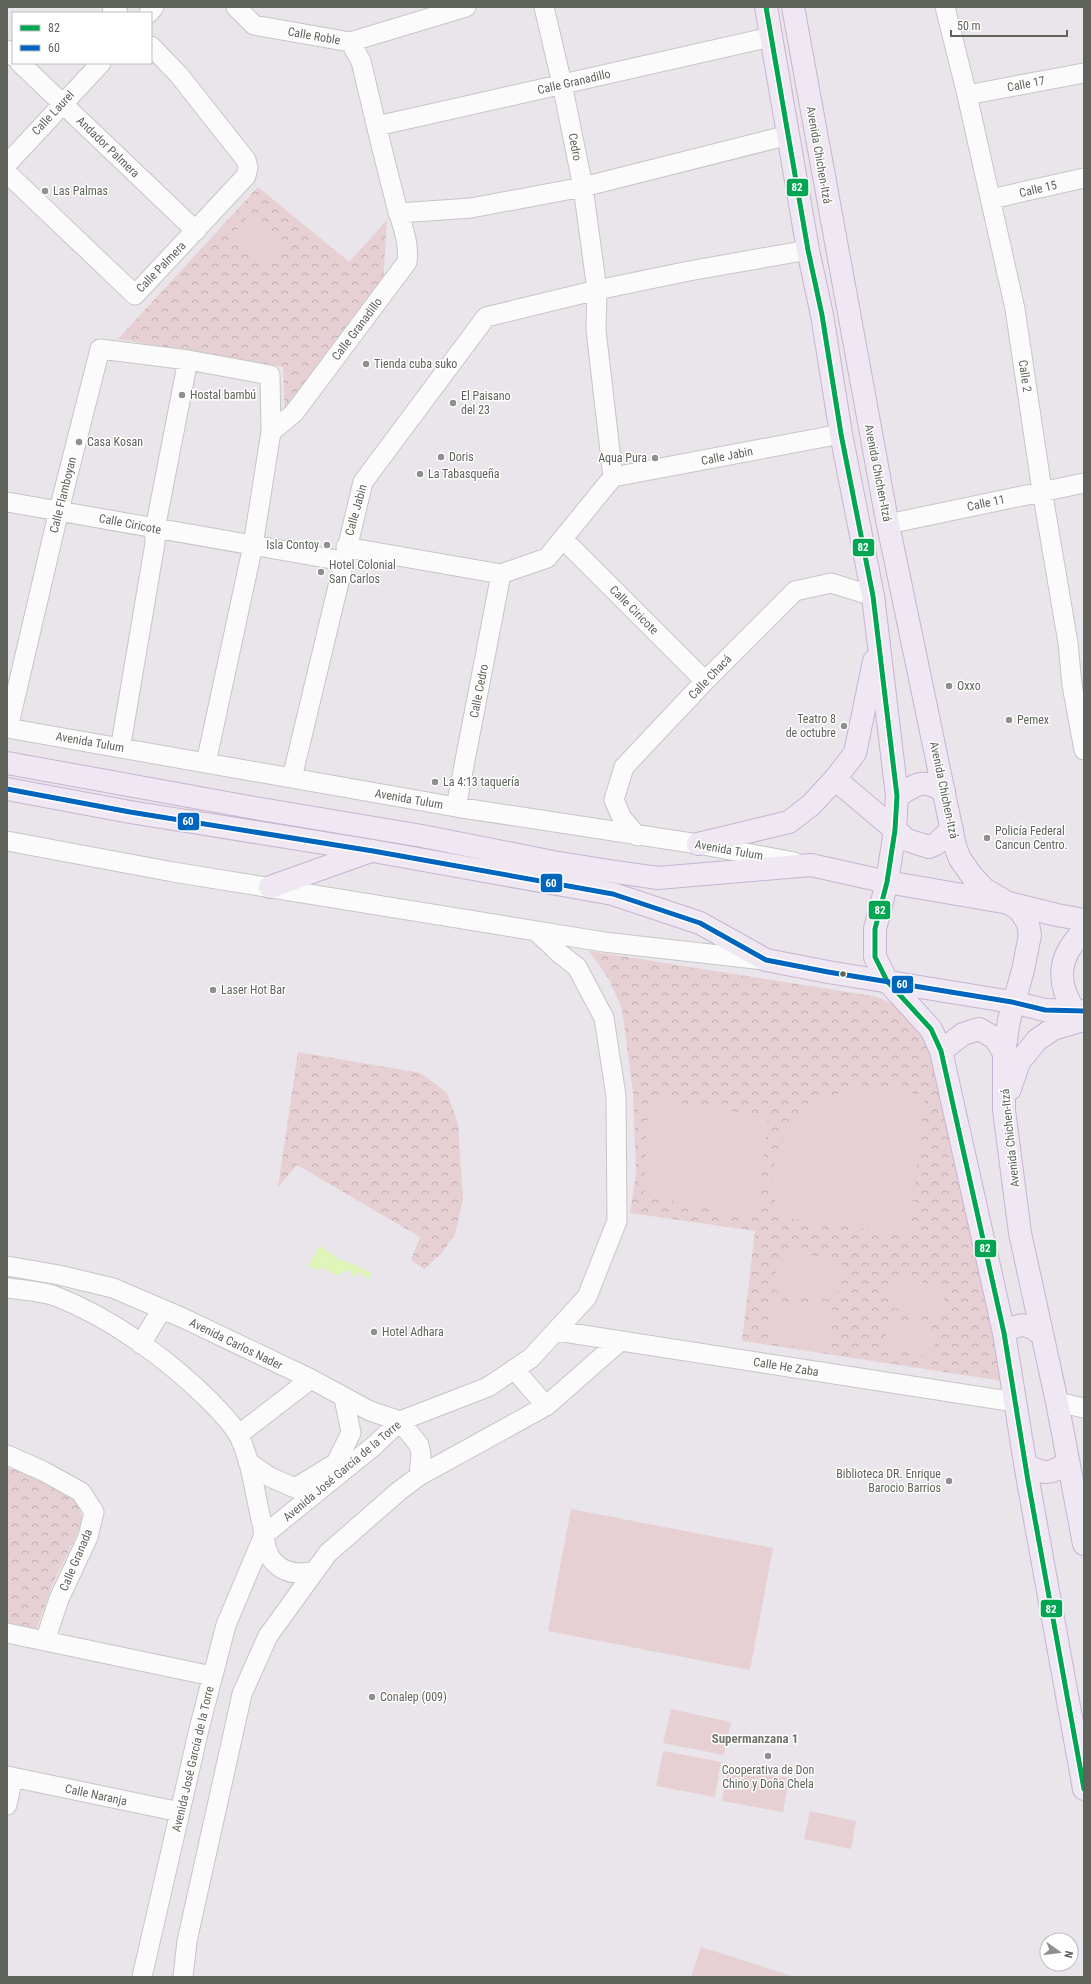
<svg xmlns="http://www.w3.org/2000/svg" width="1091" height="1984" viewBox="0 0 1091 1984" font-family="'Roboto Condensed',sans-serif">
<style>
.park{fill:url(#park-crowns)}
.garden{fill:#e6d0d4}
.water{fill:#e0f6b8}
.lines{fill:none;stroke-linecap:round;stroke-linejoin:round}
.minor-casing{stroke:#c6c6c5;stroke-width:21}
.major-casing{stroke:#c7b4d2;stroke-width:24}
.minor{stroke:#fcfbfc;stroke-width:19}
.major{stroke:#efe7f2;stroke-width:22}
.bus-1-casing{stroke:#fff;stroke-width:8}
.bus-2-casing{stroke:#fff;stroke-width:8}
.bus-1{stroke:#00a651;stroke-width:5}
.bus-2{stroke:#0065bd;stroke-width:5}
.poi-dot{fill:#8f908d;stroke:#fff;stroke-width:1.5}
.bus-dot{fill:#5f635b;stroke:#fff;stroke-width:1.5}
.labels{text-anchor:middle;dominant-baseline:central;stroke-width:3;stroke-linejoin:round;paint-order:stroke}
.street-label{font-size:12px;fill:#5f635b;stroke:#fff}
.poi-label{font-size:12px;fill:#5f635b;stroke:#fff;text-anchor:start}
.neighbourhood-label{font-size:13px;font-weight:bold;fill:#71756c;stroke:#fff}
.line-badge{stroke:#fff;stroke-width:1.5}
.badge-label{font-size:11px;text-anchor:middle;font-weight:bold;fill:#fff}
</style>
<defs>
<pattern id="park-crowns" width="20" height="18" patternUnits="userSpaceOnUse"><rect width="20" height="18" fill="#e6d0d4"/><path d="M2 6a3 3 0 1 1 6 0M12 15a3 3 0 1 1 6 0" fill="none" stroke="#beacaf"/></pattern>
</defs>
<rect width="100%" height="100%" fill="#e9e5ea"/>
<path class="park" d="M258,187L349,262L387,220L383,284L285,419L283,367L118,339Z
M589,951L873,996C907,1005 920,1031 933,1062L1003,1381L742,1341L755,1231L630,1213L636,1173L633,1092L622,1009L609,979Z
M298,1052L421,1073L447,1093L458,1124L463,1200L455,1234L441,1254L424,1269L411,1260L420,1237L297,1165L278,1187Z
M7,1468L19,1470L48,1482L71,1496L80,1509L83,1522L53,1583L35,1633L7,1627Z"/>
<path class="garden" d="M251,213L286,244L266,268L231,237Z
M888,1087L925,1096L909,1235L780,1217L772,1189L775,1157L784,1135L796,1116L820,1101L851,1089Z
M648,1098L768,1117L757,1218L644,1196Z
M780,1250L843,1261L836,1301L773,1290Z
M894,1277L946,1287L941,1317L889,1307Z
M773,1301L835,1310L828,1351L767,1342Z
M889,1320L938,1330L932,1357L883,1347Z
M571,1509L773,1548L750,1670L548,1631Z
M671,1709L731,1722L724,1755L663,1743Z
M663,1751L721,1762L715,1797L656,1786Z
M728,1767L789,1778L783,1812L722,1801Z
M810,1811L856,1821L851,1849L804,1839Z
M701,1947L795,1977H691Z"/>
<path class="water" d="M320,1246L343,1262L345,1261L372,1273L369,1279L358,1272L354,1278L349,1269L337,1276L323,1267L319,1271L308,1265Z"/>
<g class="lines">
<defs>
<path id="minor" d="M112,7L118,13
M236,7L254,25L350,42L466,7
M544,7L562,84L583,187L597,290L596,330L613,477
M945,7L967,95L1015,309L1041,484L1068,643L1072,685L1084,750
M149,13L154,7
M7,50L13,56
M20,63L196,231
M967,95L1084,73
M377,126L771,37
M7,164L101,63
M7,173L135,295L246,176L248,167L246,160L179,75L151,46
M991,199L1084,178
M398,213L471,208L583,187L789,135
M271,432L294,413L407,262C410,241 400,221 395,200C383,154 372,108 361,61L350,42
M7,502L343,561
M888,524L1084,483
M563,539L705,681
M346,547L501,574L547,558L613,477L841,434
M7,728L456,807L698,844L794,862
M8,728L59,510L100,349L188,360L270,375L271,432L253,545L206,763
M122,738L155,543V529L188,360
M292,778L363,482L486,317L597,290L689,271L808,250
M456,807L501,574
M637,836L622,818L614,800L624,767L705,681L795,591L831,583L873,596
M7,841L173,872L604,942L764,960
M7,1266L59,1275L113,1288L183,1318L311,1379L370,1411L400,1421L419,1445L421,1455L419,1476
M7,1288C22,1290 40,1291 55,1296C112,1318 169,1360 212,1403C221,1413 233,1424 239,1436C252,1463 255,1495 262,1524C265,1537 264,1550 273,1561C284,1574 299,1575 315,1571
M557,1331L1015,1402
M141,1344L162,1309
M514,1369L546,1406
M1057,1402L1084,1408
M238,1435L311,1379
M7,1455L43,1471L81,1492L94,1512L88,1537L59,1599L45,1641
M248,1462L270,1477L295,1488L336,1463L351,1433L344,1398
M7,1633L212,1676
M7,1776L180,1812
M7,1805L13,1777
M142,1977L199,1729L226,1625L264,1535L375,1445L400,1421L488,1387L531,1358L587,1297L617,1221L616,1096L604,1018L577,967L559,953L536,931
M183,1977L187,1941L242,1694L268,1636L328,1553L399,1491L419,1476L546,1406L619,1342"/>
<path id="major" d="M766,7L808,250L822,315L841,434L873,596L897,796L895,830L887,882L875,929V957L887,981L931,1029L941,1051L1004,1333L1028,1481L1084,1789
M793,7L886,515L955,846L960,859L972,876L984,889L1020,910L1028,924L1030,935L1023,970L1009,1020L1004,1053V1110L1020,1233L1057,1402L1084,1544
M7,763L249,807L422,836L553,862L616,872L658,878L811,865L887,882L1009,903L1057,915L1084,920
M835,779L907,840L929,847L936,844L952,829
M7,789L130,812L373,851L613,894L700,923L766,960L828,972L1012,1002L1045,1010L1084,1011
M897,796C918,784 921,778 944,791
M698,844L789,822L811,805L835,779L855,753L874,661
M270,887L371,851
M1075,1012C1055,981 1058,956 1084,931
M941,1051L963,1034L979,1029L995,1038L1004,1053
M1010,1089L1019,1062L1037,1040L1053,1029L1084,1020
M1004,1333C1020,1322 1027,1323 1042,1335
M1025,1464C1043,1475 1051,1475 1068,1462"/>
</defs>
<use href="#minor" class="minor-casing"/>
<use href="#major" class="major-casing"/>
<use href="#minor" class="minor"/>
<use href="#major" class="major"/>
<defs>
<path id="bus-1" d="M766,7L808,250L822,315L841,434L873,596L897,796L895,830L887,882L875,929V957L887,981L931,1029L941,1051L1004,1333L1028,1481L1084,1789"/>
<path id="bus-2" d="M7,789L130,812L373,851L613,894L700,923L766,960L828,972L1012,1002L1045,1010L1084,1011"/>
</defs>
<use href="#bus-1" class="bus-1-casing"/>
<use href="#bus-2" class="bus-2-casing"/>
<use href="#bus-1" class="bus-1"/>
<use href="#bus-2" class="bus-2"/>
</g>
<g class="poi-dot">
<circle cx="45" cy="191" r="4"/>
<circle cx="366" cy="364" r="4"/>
<circle cx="182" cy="395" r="4"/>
<circle cx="453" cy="403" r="4"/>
<circle cx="79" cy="442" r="4"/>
<circle cx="441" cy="457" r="4"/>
<circle cx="655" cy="458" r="4"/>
<circle cx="420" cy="474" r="4"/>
<circle cx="327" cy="545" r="4"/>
<circle cx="321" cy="572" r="4"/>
<circle cx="949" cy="686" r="4"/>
<circle cx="1009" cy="720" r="4"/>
<circle cx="844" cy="726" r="4"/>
<circle cx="435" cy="782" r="4"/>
<circle cx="987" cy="838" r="4"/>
<circle cx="213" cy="990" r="4"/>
<circle cx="374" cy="1332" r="4"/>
<circle cx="949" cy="1481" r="4"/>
<circle cx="372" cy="1697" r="4"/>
<circle cx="768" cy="1756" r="4"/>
</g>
<circle class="bus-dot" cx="843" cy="974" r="3.5"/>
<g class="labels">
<g class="street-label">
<text transform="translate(314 36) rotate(10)">Calle Roble</text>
<text transform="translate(574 82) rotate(-13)">Calle Granadillo</text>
<text transform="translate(1026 84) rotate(-11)">Calle 17</text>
<text transform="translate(53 113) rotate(-47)">Calle Laurel</text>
<text transform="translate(108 147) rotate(44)">Andador Palmera</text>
<text transform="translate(575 147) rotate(79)">Cedro</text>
<text transform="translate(819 155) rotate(80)">Avenida Chichen-Itzá</text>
<text transform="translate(1038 189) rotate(-13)">Calle 15</text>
<text transform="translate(161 267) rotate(-46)">Calle Palmera</text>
<text transform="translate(357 329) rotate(-53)">Calle Granadillo</text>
<text transform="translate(1025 376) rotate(82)">Calle 2</text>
<text transform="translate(727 456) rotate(-11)">Calle Jabin</text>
<text transform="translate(878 473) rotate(79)">Avenida Chichen-Itzá</text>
<text transform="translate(63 495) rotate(-76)">Calle Flamboyan</text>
<text transform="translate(986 503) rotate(-12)">Calle 11</text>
<text transform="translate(356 510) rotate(-75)">Calle Jabin</text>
<text transform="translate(130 524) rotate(11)">Calle Ciricote</text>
<text transform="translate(634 610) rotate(45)">Calle Ciricote</text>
<text transform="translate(710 677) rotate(-46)">Calle Chacá</text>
<text transform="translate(479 691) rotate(-79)">Calle Cedro</text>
<text transform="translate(90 742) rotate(10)">Avenida Tulum</text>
<text transform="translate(944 790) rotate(78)">Avenida Chichen-Itzá</text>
<text transform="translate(409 799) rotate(10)">Avenida Tulum</text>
<text transform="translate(729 850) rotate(10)">Avenida Tulum</text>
<text transform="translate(1010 1138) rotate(-96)">Avenida Chichen-Itzá</text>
<text transform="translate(236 1344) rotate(26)">Avenida Carlos Nader</text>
<text transform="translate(786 1367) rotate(9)">Calle He Zaba</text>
<text transform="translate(342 1471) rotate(-40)">Avenida José García de la Torre</text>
<text transform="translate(76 1560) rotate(-67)">Calle Granada</text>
<text transform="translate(193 1759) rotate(-77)">Avenida José García de la Torre</text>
<text transform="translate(96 1795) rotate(12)">Calle Naranja</text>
</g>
<g class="poi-label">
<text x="53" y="191">Las Palmas</text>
<text x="374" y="364">Tienda cuba suko</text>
<text x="190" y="395">Hostal bambú</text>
<text x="461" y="396">El Paisano<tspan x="461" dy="14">del 23</tspan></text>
<text x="87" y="442">Casa Kosan</text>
<text x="449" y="457">Doris</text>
<text x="647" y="458" text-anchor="end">Aqua Pura</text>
<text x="428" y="474">La Tabasqueña</text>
<text x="319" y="545" text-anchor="end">Isla Contoy</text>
<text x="329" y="565">Hotel Colonial<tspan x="329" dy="14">San Carlos</tspan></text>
<text x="957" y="686">Oxxo</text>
<text x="836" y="719" text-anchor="end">Teatro 8<tspan x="836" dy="14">de octubre</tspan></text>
<text x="1017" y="720">Pemex</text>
<text x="443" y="782">La 4:13 taquería</text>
<text x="995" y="831">Policía Federal<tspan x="995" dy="14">Cancun Centro.</tspan></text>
<text x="221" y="990">Laser Hot Bar</text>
<text x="382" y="1332">Hotel Adhara</text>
<text x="941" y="1474" text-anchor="end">Biblioteca DR. Enrique<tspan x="941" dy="14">Barocio Barrios</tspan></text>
<text x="380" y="1697">Conalep (009)</text>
<text x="768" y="1770" text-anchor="middle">Cooperativa de Don<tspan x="768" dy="14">Chino y Doña Chela</tspan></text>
</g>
<g class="neighbourhood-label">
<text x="755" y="1738">Supermanzana 1</text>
</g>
</g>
<g class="line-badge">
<rect x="786" y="178" width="23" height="19" rx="4" fill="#00a651"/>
<rect x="852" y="538" width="23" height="19" rx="4" fill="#00a651"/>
<rect x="177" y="812" width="23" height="19" rx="4" fill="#0065bd"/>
<rect x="540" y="873" width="23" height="20" rx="4" fill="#0065bd"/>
<rect x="868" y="900" width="23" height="20" rx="4" fill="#00a651"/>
<rect x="891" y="975" width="23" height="19" rx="4" fill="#0065bd"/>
<rect x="974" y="1239" width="23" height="19" rx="4" fill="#00a651"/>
<rect x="1040" y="1599" width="23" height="19" rx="4" fill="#00a651"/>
</g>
<g class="badge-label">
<text x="797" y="191">82</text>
<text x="863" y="551">82</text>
<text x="188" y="825">60</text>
<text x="551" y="887">60</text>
<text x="880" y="914">82</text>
<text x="902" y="988">60</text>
<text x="985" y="1252">82</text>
<text x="1051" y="1613">82</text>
</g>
<rect width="1091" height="1984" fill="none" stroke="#5f635b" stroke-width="16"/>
<rect x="12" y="12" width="140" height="52" fill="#ffffff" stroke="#bfc1bd"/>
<rect x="20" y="25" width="20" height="6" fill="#00a651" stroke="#bfc1bd"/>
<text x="48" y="32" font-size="12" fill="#5f635b">82</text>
<rect x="20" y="45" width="20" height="6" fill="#0065bd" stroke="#bfc1bd"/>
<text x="48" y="52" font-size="12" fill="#5f635b">60</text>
<g transform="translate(1059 1952) rotate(104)"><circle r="19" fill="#ffffff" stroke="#bfc1bd"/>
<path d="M0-3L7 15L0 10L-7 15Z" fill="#8f908d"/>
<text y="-6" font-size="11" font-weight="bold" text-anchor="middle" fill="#5f635b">N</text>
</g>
<path d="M951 30v6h116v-6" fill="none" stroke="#5f635b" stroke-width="2"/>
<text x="957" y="30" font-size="12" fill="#5f635b" stroke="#ffffff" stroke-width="3" paint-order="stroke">50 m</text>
</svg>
